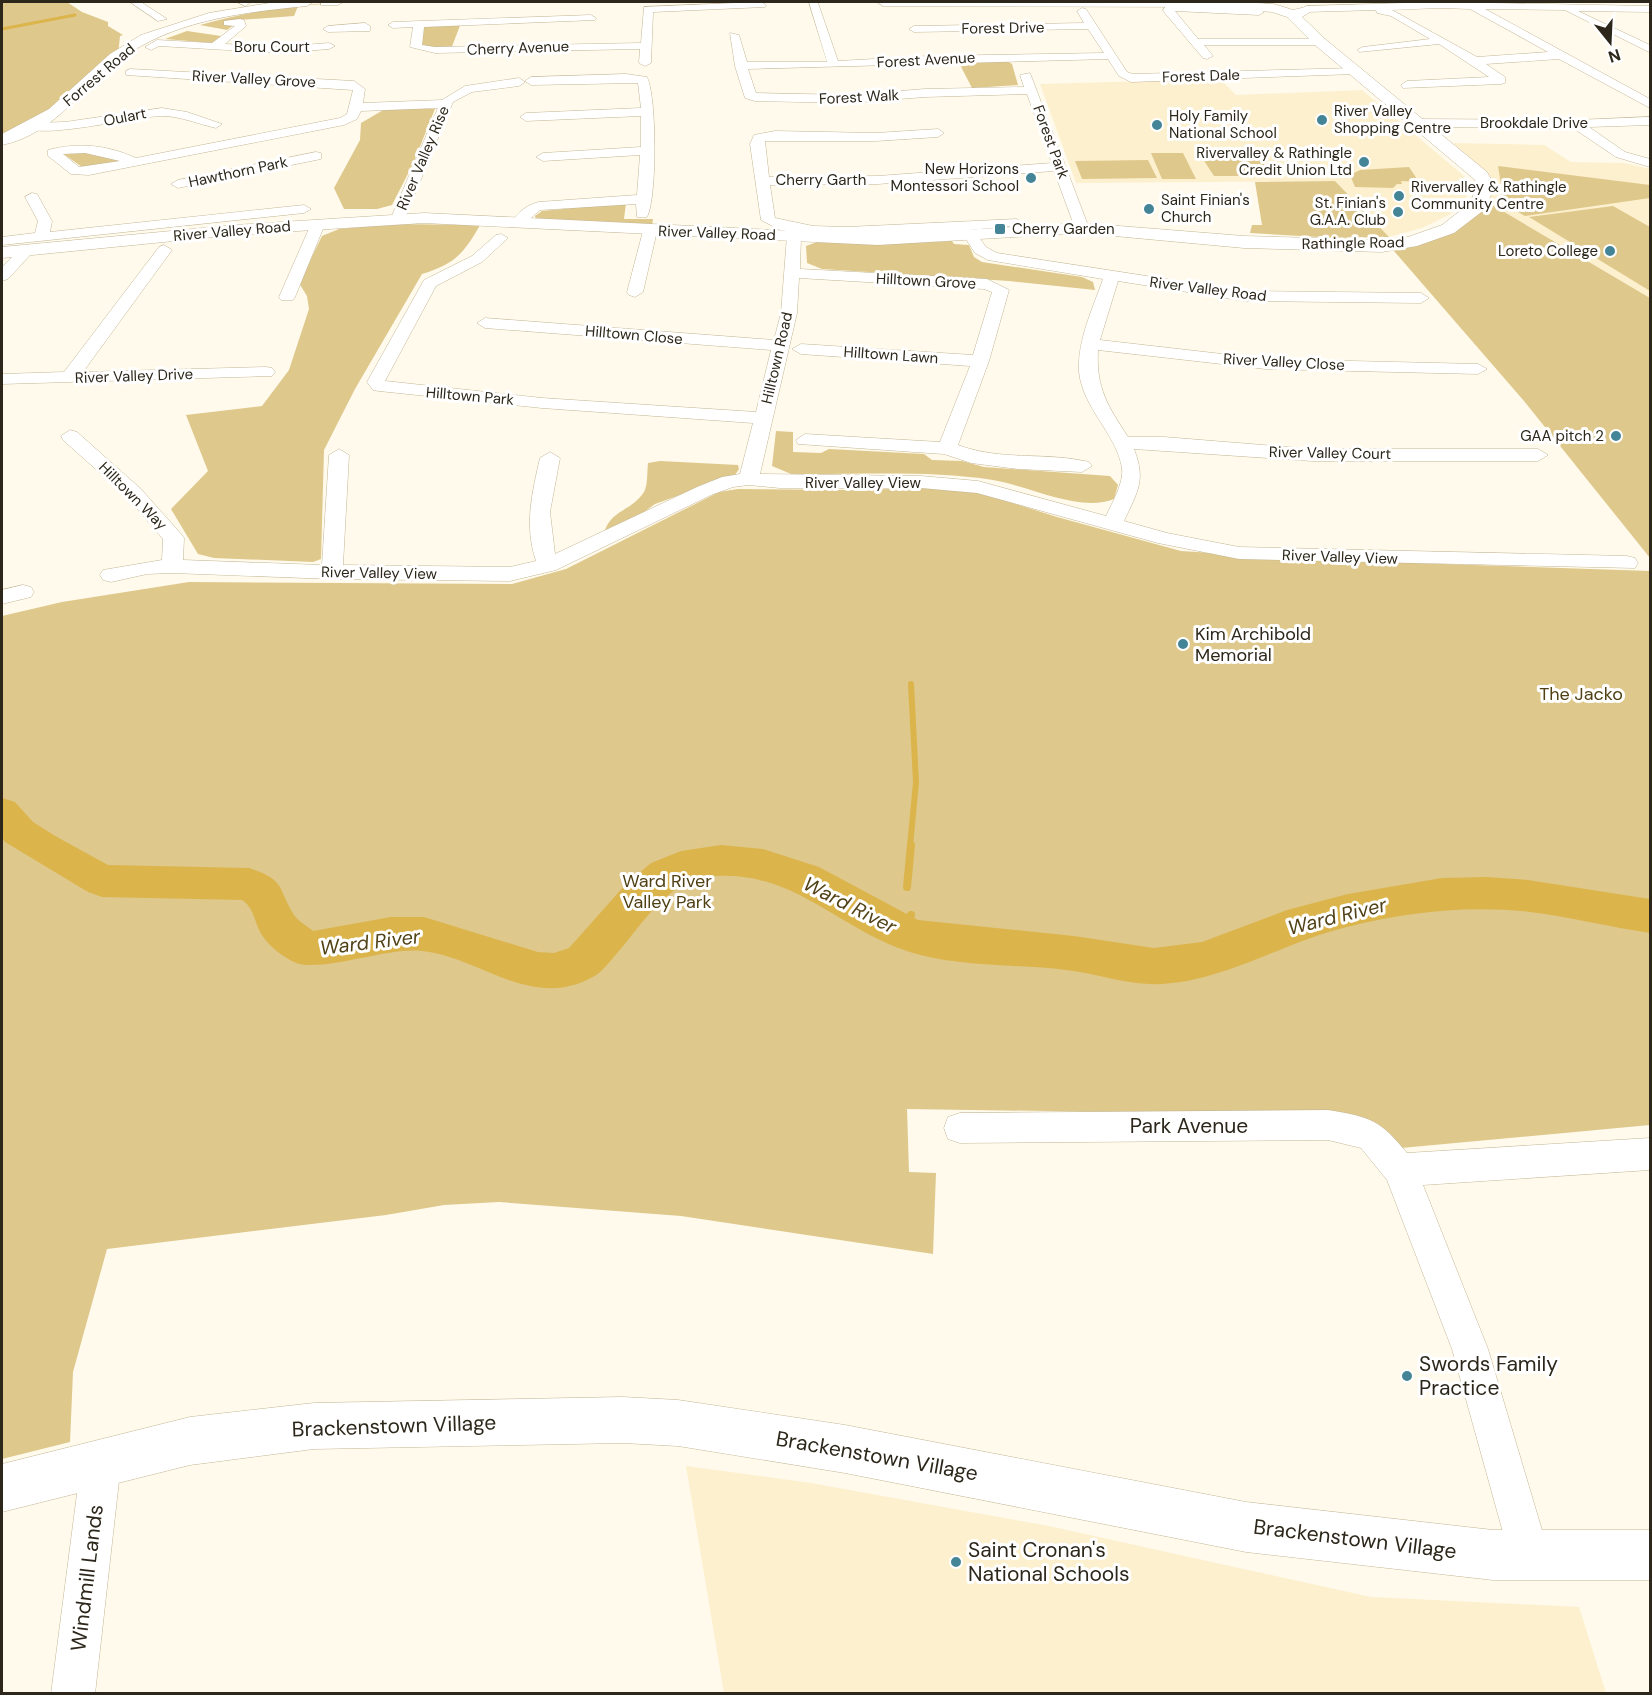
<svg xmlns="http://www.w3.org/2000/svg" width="1652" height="1695" viewBox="0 0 1652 1695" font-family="'DM Sans',sans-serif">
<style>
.built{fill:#fdf0ce}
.green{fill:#dfc88c}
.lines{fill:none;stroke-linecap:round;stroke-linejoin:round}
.stream-far2{stroke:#dbb54c;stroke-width:3}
.stream-far1{stroke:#dbb54c;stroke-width:6}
.stream{stroke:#dbb54c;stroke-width:8}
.river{fill:#dbb54c;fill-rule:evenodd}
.minor-casing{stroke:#c3b695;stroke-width:1}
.tertiary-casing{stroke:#c3b695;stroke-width:1}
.minor{fill:#fff;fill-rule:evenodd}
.tertiary{fill:#fff;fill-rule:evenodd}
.poi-dot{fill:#448497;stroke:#fff;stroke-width:2}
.labels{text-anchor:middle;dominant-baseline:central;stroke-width:6;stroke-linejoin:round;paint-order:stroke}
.far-street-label{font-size:15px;fill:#2c271a;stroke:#fff}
.far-poi-label{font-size:15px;fill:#2c271a;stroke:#fff;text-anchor:start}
.poi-label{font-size:18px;fill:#2c271a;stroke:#fff;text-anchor:start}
.park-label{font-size:18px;fill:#4f3f13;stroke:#fff}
.water-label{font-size:20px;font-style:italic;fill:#524217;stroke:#fff}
.near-street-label{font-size:21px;fill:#2c271a;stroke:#fff}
.near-poi-label{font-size:21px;fill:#2c271a;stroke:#fff;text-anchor:start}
</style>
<rect width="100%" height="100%" fill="#fffaec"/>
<path class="built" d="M1220,79L1236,95L1362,90L1463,175L1468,184L1466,200L1449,215L1422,228L1389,237L1335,181L1076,183L1040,84Z
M1453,143L1544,145L1571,162L1624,163L1650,169V298L1489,203L1490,196L1481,169Z
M686,1466L811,1483L1049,1526L1371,1597L1579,1607L1606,1693H724Z"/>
<path class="green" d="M2,2H67L82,12L108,22V26L123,35L120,36L118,55L32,127L2,140Z
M350,2L298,6L294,16L225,21L234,25L227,30L200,25C250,11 298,4 350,2Z
M461,23L451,49L422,46L424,27Z
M187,31L221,36L223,37L212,43L165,39Z
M958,61H1007L1012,64L1018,85L972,88Z
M385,109H435L413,164L392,205L377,209H344L334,188L360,140L361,123Z
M62,153H90L119,160L120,162L85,169Z
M1151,153H1183L1196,179H1162Z
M1199,153H1256L1273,176H1214Z
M1148,160L1157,178L1082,179L1075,161Z
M1498,166L1650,185V198L1525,216L1504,204Z
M1409,167L1419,182L1401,181L1402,184H1397L1393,188L1355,187L1350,175L1360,170Z
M1335,181L1389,237L1335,238L1250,233L1252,225H1262L1255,182Z
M626,203L624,219H653L652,225L536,219L535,216L542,211Z
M1489,203L1650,298V558L1524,401L1394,251C1433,240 1460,233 1489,203Z
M1613,206L1650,227V291L1529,217Z
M393,224L480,225C463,255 454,264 422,274L355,389L324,450L321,559L313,562L214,558L198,554L171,509L208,471L186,415L262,406L289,370L309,309L307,296L299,283L322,236L339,229Z
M820,241L889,244L952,241L954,244L969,245L974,257L982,262L1082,277L1093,282L1095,290L1009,281L822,269L807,263L806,246Z
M776,431L793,432V452L821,453L829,449L924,454L932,460L962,461L984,467L1110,476L1118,485L1114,499C1080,513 1029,486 993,480C927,470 857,475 791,474L772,466Z
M660,461L738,465L739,469L735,475L655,504L636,518L604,533C611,509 631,512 644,492C648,485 647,471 648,463Z
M962,487L1057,517L1181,551L1322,560L1650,571V1125L1401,1148L1314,1115L907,1109L909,1172L936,1173L933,1254L681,1216L499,1202L444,1205L386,1215L107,1249L73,1372L70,1442L2,1459V616L62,602L189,582L512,584L566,569L719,492L738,489L852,490Z"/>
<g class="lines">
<path class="stream-far2" d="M2,29L75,15"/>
<path class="stream-far1" d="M910,846L916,782L911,684"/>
<path class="stream" d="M907,887L911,845
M907,935L911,915"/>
<path class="river" d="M2,798L15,802L33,822L57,837L108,865L249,868C286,880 277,887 294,915C298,921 307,926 313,931L391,917H424L538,952L554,953L569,948L625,885L651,863L681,851L721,845L763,849L819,867L918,920L1074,936L1154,948L1202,942L1287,910L1348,894L1442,878L1487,877L1528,880L1650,899V933C1610,927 1570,917 1530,912C1468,905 1407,912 1347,927C1283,942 1215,987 1149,984C1121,983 1094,973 1066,970C1017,964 953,967 907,951C839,929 795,872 717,876C666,878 644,924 613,958C606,966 600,974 591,978C530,1010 480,957 422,951C387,947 319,974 294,962C285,958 270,947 264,938C254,926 256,909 242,900L102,897L88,892L5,842L2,838Z"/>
<defs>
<path id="minor" d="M130,2H141L167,19L158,21Z
M237,2H249L250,3L245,6Z
M321,2H343L338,5H321Z
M761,2L766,5L765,7L653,12L651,63L645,66L639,63L640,49L435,53L410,47L413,27L393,28L388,25L393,22L591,15L596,18L595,20L424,27L422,45L435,47L641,43L644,7Z
M809,2L818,3L838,61L928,56L1104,53L1088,29L914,32L909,29L914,26L1084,23L1077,11L1082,8L1086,9L1127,72L1133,74L1355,68L1361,71L1355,74L1131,82L1119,76L1108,59L748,69L756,93L849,95L925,89L1024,87L1020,75L1030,73L1089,228L1082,232L1075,228L1054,171L878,184L770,185L775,218L813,226L847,227L1017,219L1019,222L1017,225L1012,226C942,232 869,242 798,233L801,236L800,269L987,279L1009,290L989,361L958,445C1001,461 1042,452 1084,461C1090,462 1088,461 1092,466L1082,472L1018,469L971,463L944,454L798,444L796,440L805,434L940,442L970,366L801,354L792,349L801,344L973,355L992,292L984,289L799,278L797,313L760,474L921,476L978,481L1106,516C1112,503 1124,483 1122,468C1116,433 1083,409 1079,372C1077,341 1093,308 1103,279L988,260L975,253L964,236L971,232L976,233L986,247L997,253L1244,291L1421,293L1429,298L1421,303L1244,301L1118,281L1100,340L1266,359L1478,364L1487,369L1478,374L1266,369L1098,350C1096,389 1108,406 1128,437H1164L1312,449H1538L1548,455L1538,461H1312L1134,449C1146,480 1138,491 1124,521L1167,533L1239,547L1627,556L1635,558L1638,563L1635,568L1239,559L1158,543L977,493L921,488H780L749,485L733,487L711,495L556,570L510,581L332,579L172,573L147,574L111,582L103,580L100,575L103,570L162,560L163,539L127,497L63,440L61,436L70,430L77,432L141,489L181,534L184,538L183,560L322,565L329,455L339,449L349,455L343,565L510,567L536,561C524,525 532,493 540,458L550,452L560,458L550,512L555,554L697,487L722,477L740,474L753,423L542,408L379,391L373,390L367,382L424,280L472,256L496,235L501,234L508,238L482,262L436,286L385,381L542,398L756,412L771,350L485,328L477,323L485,318L774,340L781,313L787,236L793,232L780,230L761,220L750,144L754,135L775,131L876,133L938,129L944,133L938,137L876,141H765L769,177L878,176L1052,163L1027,94L925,97L849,103L755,101L745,98L735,66L730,33L739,35L747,62H827Z
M1440,2L1650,6V12L1578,11L1650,45L1649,52L1565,10L1485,9L1650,99V108L1559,59L1486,64L1505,77V83L1501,84L1403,88L1401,85L1407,81L1489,77L1439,44L1359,52L1357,50L1363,47L1430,39L1391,16L1377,13L1376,10L1306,12L1301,9L1306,6ZM1440,8L1470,9L1548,52L1477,57L1392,10Z
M1166,6C1183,3 1252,3 1264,12L1259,15L1175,11L1198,39H1320L1326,42L1320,45H1204L1213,56L1207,59L1203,58L1164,12L1163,10Z
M240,19L244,20L246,26L225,44L279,47L329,43L335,46L329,49L279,53L159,46L151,50L145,47L157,40L212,43L235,26L224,25V21Z
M365,23L370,26V31L328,32L323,29L328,26Z
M130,69L354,81L365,89L363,103L442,100L465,86L519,78L525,82L519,86L472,92L453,102L405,218L398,222L391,218L438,108L361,111L357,119L344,125L89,175L71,174L48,156V150C79,142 107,145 136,158L340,118L347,114L353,90L126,75V71ZM85,153L120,161L79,167L63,154Z
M626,74L647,77C657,97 657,199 647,217H637L636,204L540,210L523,225H513L511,222C519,212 526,205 539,202L637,195L640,155L543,161L536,157L543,153L641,147V116L526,121L520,117L526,113L641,108L638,83L531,85L525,81L531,77Z
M162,108L187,112L222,124L216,128C198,124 180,116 162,116C137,116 40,140 26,127L32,123L65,122Z
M1650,117V125L1589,127L1625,152L1650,159V167L1616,157L1573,128L1417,127L1411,123L1417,119L1576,120Z
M316,152L321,153V159L178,188L171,184L178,180Z
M32,193L37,194L52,221L50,232L304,205L311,209L304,213L2,245V237L35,233L38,221L25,197Z
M318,220L325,224L295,297L293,300H281L279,297L311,224Z
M650,227L657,231L643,292L635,297L629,295L627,292L643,231Z
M164,245L172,250L83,372L266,367L272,368L275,372L272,376L2,384V374L64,372L159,247Z
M26,246L31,248L34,251L31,254L8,279L2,281V267L21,248Z
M23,585L31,587L34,592L31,597L2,604V590Z
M1328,1110C1371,1117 1380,1120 1407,1153L1650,1138V1170L1423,1185L1488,1349L1550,1557L1544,1572L1529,1578L1514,1572L1452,1349L1387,1180L1361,1148L1328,1140L960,1143L948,1139L944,1128L948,1117L960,1113Z
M101,1443L115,1449L121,1463L95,1694H51L81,1463L87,1449Z"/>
<path id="tertiary" d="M276,2H313L307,6C247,12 183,19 131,52C86,80 58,134 2,145V134L49,109L110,54L141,35L209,13Z
M877,2H1241L1274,4L1293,10L1310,6V12L1302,17L1325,39L1487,172L1495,186L1484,210L1454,233L1417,246L1382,252L1244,248L1082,233L878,245L424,223L235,235L2,258V247L235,225L424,213L878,235L1082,223L1244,236L1382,240L1408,237L1442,225L1470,203L1477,186L1474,179L1315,45L1287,17L1272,12L1214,7L883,6Z
M623,1397L678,1400L845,1425L1246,1502L1493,1530H1650V1580H1493L1246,1552L845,1473L678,1446L623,1443L314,1449L190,1465L2,1512V1464L190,1417L314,1403Z"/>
</defs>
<use href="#minor" class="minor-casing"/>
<use href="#tertiary" class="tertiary-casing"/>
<use href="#minor" class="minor"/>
<use href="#tertiary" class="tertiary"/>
</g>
<g class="poi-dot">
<circle cx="1322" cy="120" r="6"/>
<circle cx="1157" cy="125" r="6"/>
<circle cx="1364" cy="162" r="6"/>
<circle cx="1031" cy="178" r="6"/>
<circle cx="1399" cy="196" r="6"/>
<circle cx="1149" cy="209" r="6"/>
<circle cx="1398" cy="212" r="6"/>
<rect x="994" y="223" width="12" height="12" rx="3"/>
<circle cx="1610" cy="251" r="6"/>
<circle cx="1616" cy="436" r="6"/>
<circle cx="1183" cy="644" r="6"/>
<circle cx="1407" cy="1376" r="6"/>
<circle cx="956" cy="1562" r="6"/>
</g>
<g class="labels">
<g class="far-street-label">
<text transform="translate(1003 28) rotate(-1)">Forest Drive</text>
<text x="272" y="47">Boru Court</text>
<text transform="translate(518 48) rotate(-2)">Cherry Avenue</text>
<text transform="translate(926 60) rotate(-3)">Forest Avenue</text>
<text transform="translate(99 75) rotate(-40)">Forrest Road</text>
<text transform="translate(1201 76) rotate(-2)">Forest Dale</text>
<text transform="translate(254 79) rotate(3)">River Valley Grove</text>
<text transform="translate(859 97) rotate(-3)">Forest Walk</text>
<text transform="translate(125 117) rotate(-11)">Oulart</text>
<text x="1534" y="123">Brookdale Drive</text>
<text transform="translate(1051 142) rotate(70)">Forest Park</text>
<text transform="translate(423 158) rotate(-67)">River Valley Rise</text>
<text transform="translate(238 172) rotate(-12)">Hawthorn Park</text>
<text x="821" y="180">Cherry Garth</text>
<text transform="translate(232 231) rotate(-5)">River Valley Road</text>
<text transform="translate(717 233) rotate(2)">River Valley Road</text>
<text transform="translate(1353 243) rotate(-1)">Rathingle Road</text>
<text transform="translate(926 281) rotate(3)">Hilltown Grove</text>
<text transform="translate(1208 289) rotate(7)">River Valley Road</text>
<text transform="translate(634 335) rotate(5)">Hilltown Close</text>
<text transform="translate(891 355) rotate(4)">Hilltown Lawn</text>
<text transform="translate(777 358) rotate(-77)">Hilltown Road</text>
<text transform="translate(1284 362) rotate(3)">River Valley Close</text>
<text transform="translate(134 376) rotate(-2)">River Valley Drive</text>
<text transform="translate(470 396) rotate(5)">Hilltown Park</text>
<text transform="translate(1330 453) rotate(1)">River Valley Court</text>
<text x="863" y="483">River Valley View</text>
<text transform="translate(133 496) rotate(45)">Hilltown Way</text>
<text transform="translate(1340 557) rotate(2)">River Valley View</text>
<text transform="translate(379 573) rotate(1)">River Valley View</text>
</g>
<g class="far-poi-label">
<text x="1334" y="111">River Valley<tspan x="1334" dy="17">Shopping Centre</tspan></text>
<text x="1169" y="116">Holy Family<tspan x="1169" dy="17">National School</tspan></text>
<text x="1352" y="153" text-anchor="end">Rivervalley &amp; Rathingle<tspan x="1352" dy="17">Credit Union Ltd</tspan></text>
<text x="1019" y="169" text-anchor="end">New Horizons<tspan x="1019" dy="17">Montessori School</tspan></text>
<text x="1411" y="187">Rivervalley &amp; Rathingle<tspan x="1411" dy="17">Community Centre</tspan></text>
<text x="1161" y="200">Saint Finian's<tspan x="1161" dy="17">Church</tspan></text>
<text x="1386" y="203" text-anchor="end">St. Finian's<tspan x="1386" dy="17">G.A.A. Club</tspan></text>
<text x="1012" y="229">Cherry Garden</text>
<text x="1598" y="251" text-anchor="end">Loreto College</text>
<text x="1604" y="436" text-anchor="end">GAA pitch 2</text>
</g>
<g class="poi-label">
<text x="1195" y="634">Kim Archibold<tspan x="1195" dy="21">Memorial</tspan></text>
</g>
<g class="park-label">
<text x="1581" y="694">The Jacko</text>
<text x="667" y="881">Ward River<tspan x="667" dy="21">Valley Park</tspan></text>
</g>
<g class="water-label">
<text transform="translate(850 905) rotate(27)">Ward River</text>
<text transform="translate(1337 916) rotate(-14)">Ward River</text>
<text transform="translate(370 942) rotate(-7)">Ward River</text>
</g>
<g class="near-street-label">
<text x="1189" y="1126">Park Avenue</text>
<text transform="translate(394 1426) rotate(-2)">Brackenstown Village</text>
<text transform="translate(877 1456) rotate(10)">Brackenstown Village</text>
<text transform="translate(1355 1539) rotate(7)">Brackenstown Village</text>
<text transform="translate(87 1578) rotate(-83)">Windmill Lands</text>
</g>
<g class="near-poi-label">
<text x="1419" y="1364">Swords Family<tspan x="1419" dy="24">Practice</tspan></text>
<text x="968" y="1550">Saint Cronan's<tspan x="968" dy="24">National Schools</tspan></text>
</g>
</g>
<rect width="1652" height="1695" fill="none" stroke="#2c271a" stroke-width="6"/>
<g transform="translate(1610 42) rotate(162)" stroke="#ffffff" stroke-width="4.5" paint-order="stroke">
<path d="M0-4.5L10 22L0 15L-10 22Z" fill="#2c271a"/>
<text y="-9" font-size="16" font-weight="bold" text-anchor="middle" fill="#2c271a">N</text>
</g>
</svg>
